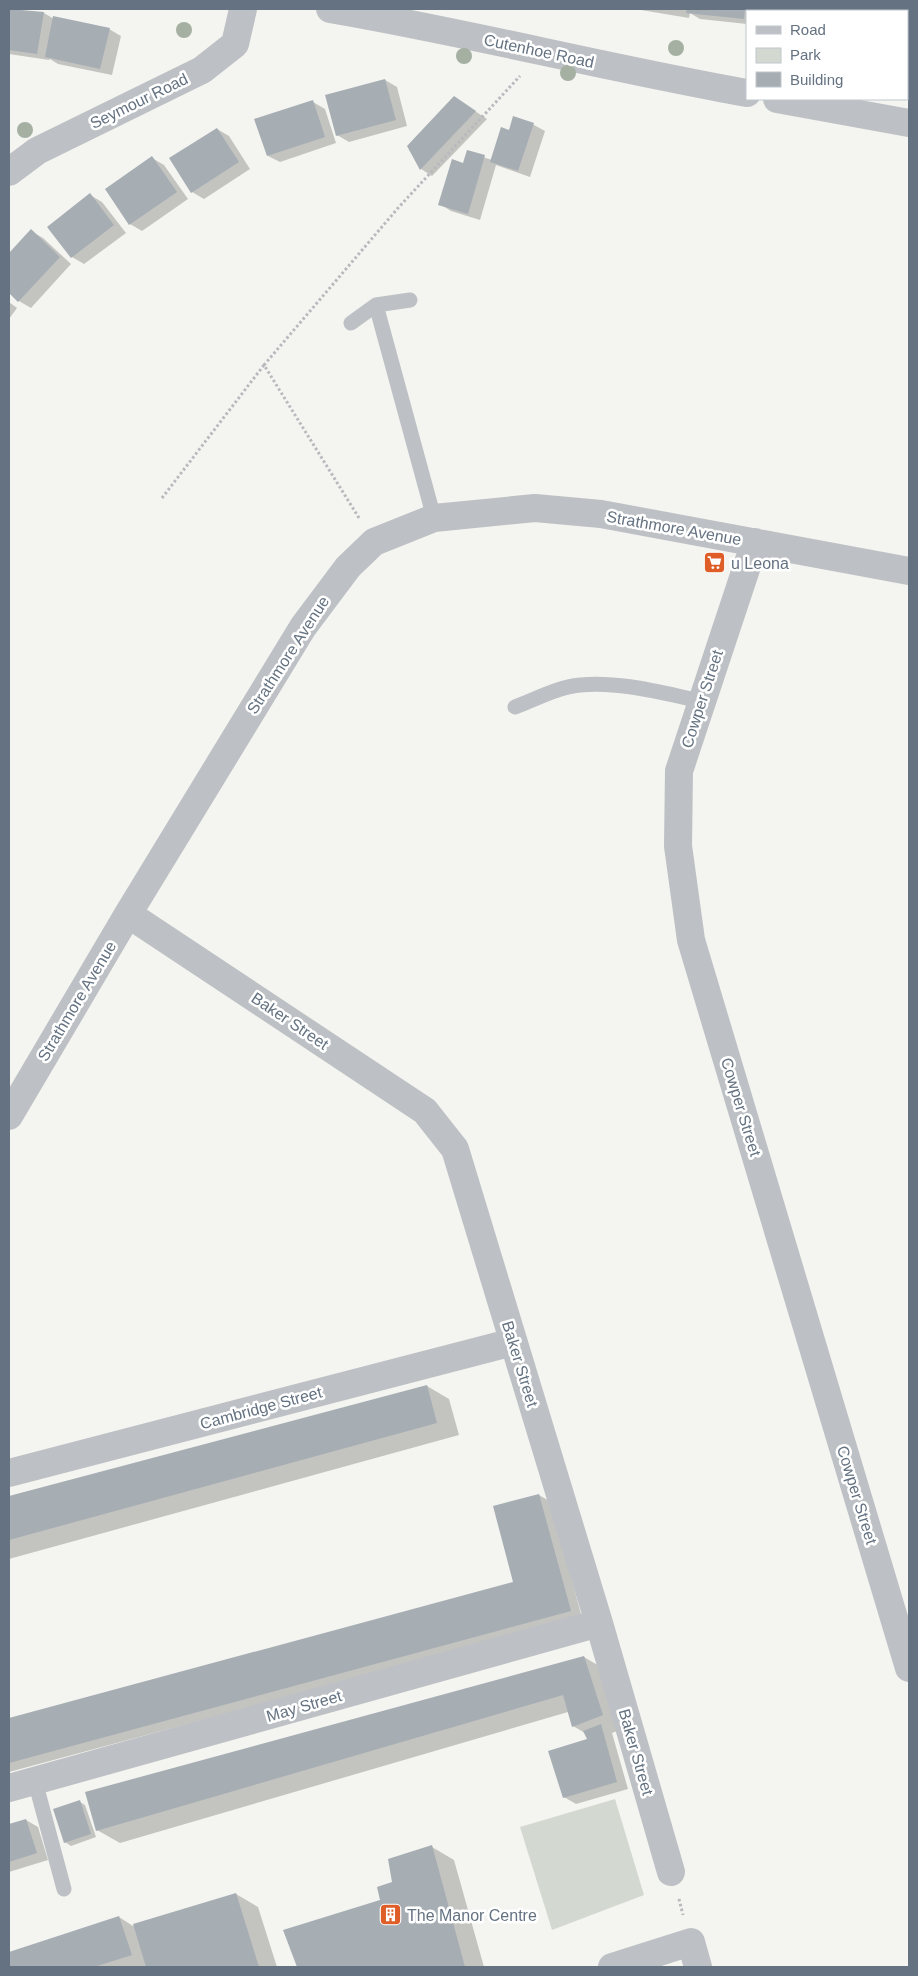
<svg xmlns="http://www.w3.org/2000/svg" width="918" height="1976" viewBox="0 0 918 1976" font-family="Helvetica,sans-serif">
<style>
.green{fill:#d3d9d0}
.shadow{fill:#0003}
.building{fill:#a6adb3}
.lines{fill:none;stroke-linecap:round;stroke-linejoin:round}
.path{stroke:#b7b9bc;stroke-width:3;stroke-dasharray:2.5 2.5;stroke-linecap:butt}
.service{stroke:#bdc0c4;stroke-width:15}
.minor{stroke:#bdc0c4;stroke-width:28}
.tertiary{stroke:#bdc0c4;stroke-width:28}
.tree{fill:#a5b0a2}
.labels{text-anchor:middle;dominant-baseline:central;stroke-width:5;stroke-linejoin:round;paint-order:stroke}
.street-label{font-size:16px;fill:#647281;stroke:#fff}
.poi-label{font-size:16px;fill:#647281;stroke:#fff;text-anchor:start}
</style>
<rect width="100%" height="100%" fill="#f4f4f0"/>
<path class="green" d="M615,1799L644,1895L552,1930L520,1827Z"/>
<path class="shadow" d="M9,9L44,13L54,19L109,29L121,36L112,75L58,64L50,59L49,60L9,54Z
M635,9H909V48L907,47V11H747V24L700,19L690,13L689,18Z
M385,80L397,87L407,126L349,142L337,135Z
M454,97L487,119L432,176L421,169Z
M313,102L325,109L336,143L280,162L268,156Z
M514,118L534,125L545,131L530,177L496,165L480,220L451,211L440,204L464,164L468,152L492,160L509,131Z
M217,129L229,136L250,169L204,199L192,192Z
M152,158L164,165L188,199L142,231L130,224L106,189Z
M90,195L102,202L126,233L84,264L72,257L49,227Z
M31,231L43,238L71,264L31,308L19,301L9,291V255Z
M9,302L17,308L9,319Z
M427,1386L449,1399L459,1435L9,1559V1497Z
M539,1495L551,1502L582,1618L9,1772V1719L515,1583Z
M584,1657L606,1670L625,1728L612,1733L628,1789L576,1804L564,1797L588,1740L585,1733L573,1726L568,1712L120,1843L97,1830Z
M80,1802L85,1805L96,1837L71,1846L65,1842Z
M26,1820L38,1827L48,1860L9,1872V1826Z
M432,1847L454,1860L484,1967H299L285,1930L382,1900L393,1883Z
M236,1894L258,1907L277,1967H147V1966L141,1967H10L9,1964V1953L119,1917L133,1926Z"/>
<path class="building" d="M9,9L44,12L37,54L9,50Z
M687,9H745L744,19L686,13Z
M755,9H812V11H754Z
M822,9H880V11H822Z
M890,9H909V43H907V11H890Z
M53,16L110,28L100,69L45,57Z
M385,79L396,120L336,136L325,95Z
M454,96L476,111L420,170L407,146Z
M313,100L325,137L267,156L254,119Z
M513,116L534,123L518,171L490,162L501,127L509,130Z
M217,128L239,162L191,193L169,158Z
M467,150L485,155L468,214L438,205L452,159L463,163Z
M152,156L177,192L129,225L105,189Z
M90,193L114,225L71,258L47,227Z
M31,229L60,257L18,302L9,293V253Z
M427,1385L437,1423L9,1540V1496Z
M539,1494L571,1611L9,1763V1718L513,1582L493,1506Z
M584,1656L603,1715L572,1727L563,1695L96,1831L85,1792Z
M601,1724L617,1782L563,1798L548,1751L587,1739L583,1731Z
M80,1800L91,1834L64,1843L53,1809Z
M26,1819L37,1853L9,1862V1824Z
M432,1845L465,1967H297L283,1930L380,1900L377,1887L392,1882L388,1859Z
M236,1893L259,1967H146L133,1924Z
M119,1916L132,1955L94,1967H9V1952Z"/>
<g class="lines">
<path class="path" d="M162,498L264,365
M359,518L264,365L398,208L520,76
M679,1899L683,1915"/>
<path class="service" d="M410,300L376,305L434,518
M351,323L376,305
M515,707C536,699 558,687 580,685C620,681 662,693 701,701
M35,1781L64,1889"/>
<path class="minor" d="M9,172L37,151L202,70L235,44L243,9
M755,542L679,771L678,846L691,940L909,1668
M128,914L425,1111L455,1149L599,1623L671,1872
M9,1116L128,914L303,627L348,567L374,542L434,518L535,508L601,514L909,571
M9,1473L513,1342
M9,1788L599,1623
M612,1967L691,1942L698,1967"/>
<path class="tertiary" d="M330,9C470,33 607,68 747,93
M777,99L909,123"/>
</g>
<g class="tree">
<circle cx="184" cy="30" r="8"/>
<circle cx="676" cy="48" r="8"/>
<circle cx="464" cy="56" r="8"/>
<circle cx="568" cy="73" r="8"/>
<circle cx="25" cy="130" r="8"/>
</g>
<defs>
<symbol id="supermarket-square" viewBox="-11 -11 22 22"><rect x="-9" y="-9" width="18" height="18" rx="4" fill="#df5d26" stroke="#fff"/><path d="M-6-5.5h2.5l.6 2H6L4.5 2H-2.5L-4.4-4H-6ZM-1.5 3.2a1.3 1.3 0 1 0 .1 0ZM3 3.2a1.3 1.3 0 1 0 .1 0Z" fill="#fff"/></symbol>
<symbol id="building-square" viewBox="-11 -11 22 22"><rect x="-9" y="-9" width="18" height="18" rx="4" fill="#df5d26" stroke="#fff"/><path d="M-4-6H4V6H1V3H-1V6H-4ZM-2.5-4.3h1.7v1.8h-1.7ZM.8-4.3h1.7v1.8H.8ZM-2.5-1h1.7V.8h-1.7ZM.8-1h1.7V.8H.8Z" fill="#fff"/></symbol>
</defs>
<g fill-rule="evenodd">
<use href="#supermarket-square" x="702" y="550" width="25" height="25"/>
<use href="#building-square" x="378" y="1902" width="25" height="25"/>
</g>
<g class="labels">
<g class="street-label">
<text transform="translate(539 51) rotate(12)">Cutenhoe Road</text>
<text transform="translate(139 101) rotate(-26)">Seymour Road</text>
<text transform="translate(674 528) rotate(10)">Strathmore Avenue</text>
<text transform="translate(288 655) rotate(-57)">Strathmore Avenue</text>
<text transform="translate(702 699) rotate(-72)">Cowper Street</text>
<text transform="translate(77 1001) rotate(-59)">Strathmore Avenue</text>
<text transform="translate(290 1021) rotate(34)">Baker Street</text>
<text transform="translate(741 1107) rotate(73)">Cowper Street</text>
<text transform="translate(520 1364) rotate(73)">Baker Street</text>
<text transform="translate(261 1408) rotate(-15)">Cambridge Street</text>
<text transform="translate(857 1495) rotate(73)">Cowper Street</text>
<text transform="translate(304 1706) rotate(-16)">May Street</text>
<text transform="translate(636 1752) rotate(74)">Baker Street</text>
</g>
<g class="poi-label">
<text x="731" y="563">u Leona</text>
<text x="407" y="1915">The Manor Centre</text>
</g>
</g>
<rect width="918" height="1976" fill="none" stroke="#647281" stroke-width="20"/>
<rect x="746" y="10" width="162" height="90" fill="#ffffff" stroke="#c1c7cd"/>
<rect x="756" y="26" width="25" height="8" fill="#bdc0c4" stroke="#c1c7cd"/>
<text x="790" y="35" font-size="15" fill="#647281">Road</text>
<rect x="756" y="48" width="25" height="15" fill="#d3d9d0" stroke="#c1c7cd"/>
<text x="790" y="60" font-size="15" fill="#647281">Park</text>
<rect x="756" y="72" width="25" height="15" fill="#a6adb3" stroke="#c1c7cd"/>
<text x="790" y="85" font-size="15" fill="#647281">Building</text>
</svg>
